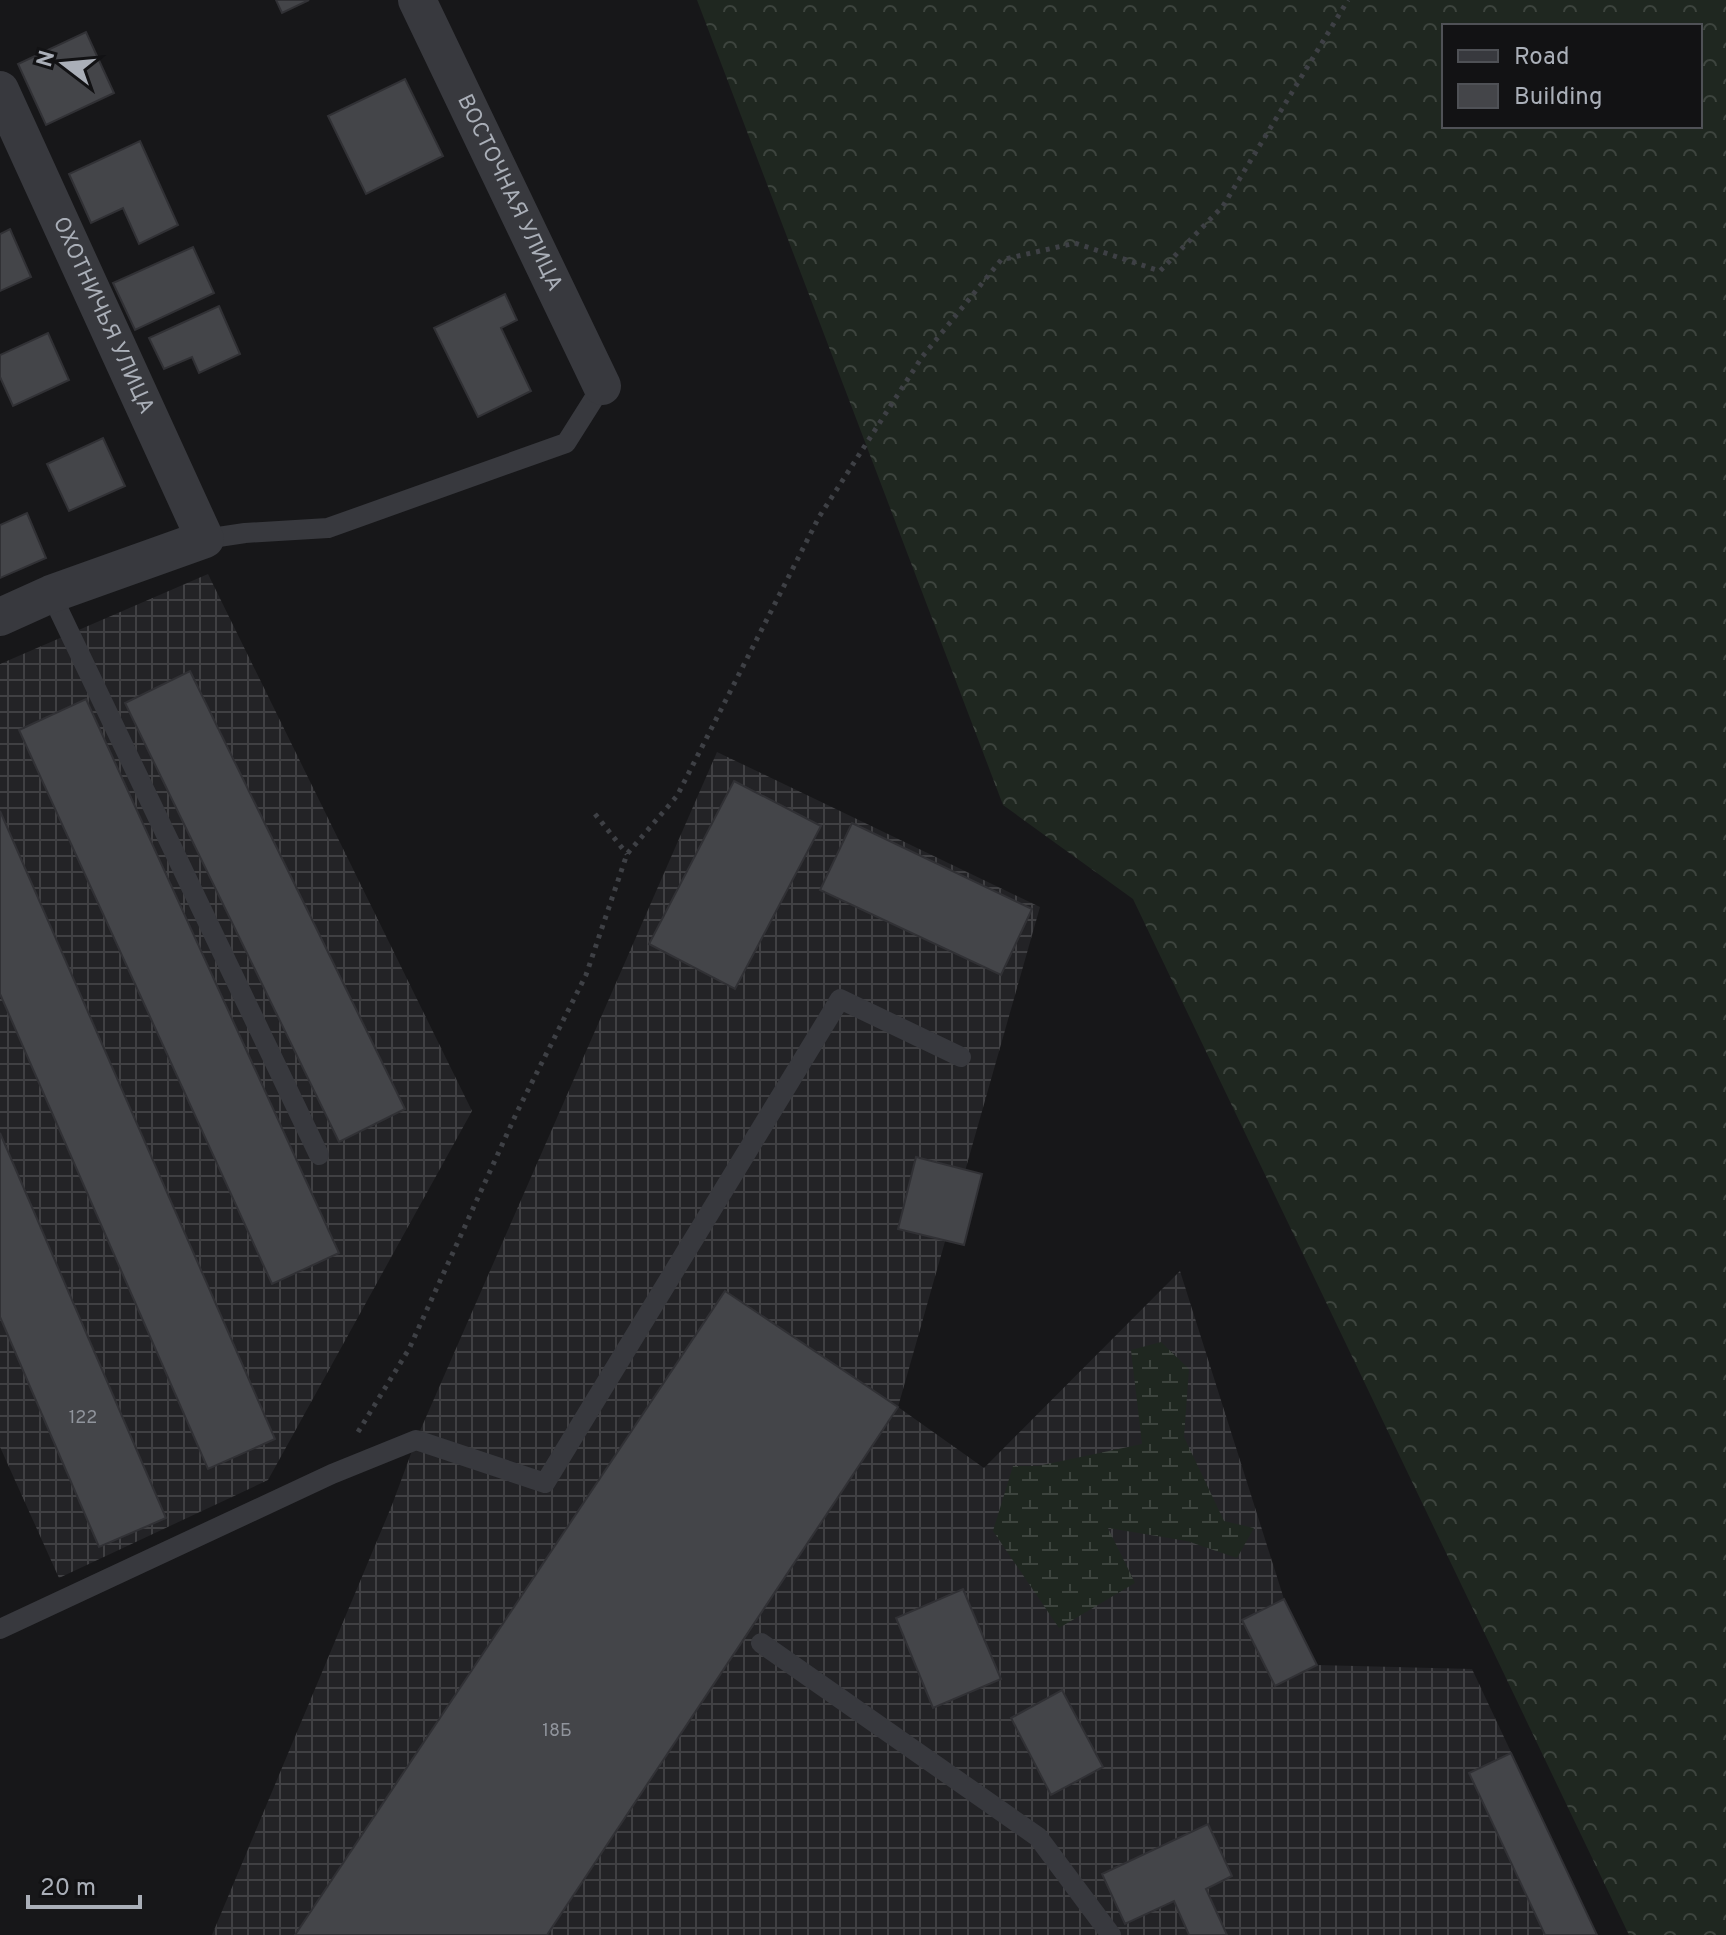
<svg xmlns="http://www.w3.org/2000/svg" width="1726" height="1935" viewBox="0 0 1726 1935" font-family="Overpass,sans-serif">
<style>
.industrial{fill:url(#industrial-grid)}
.forest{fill:url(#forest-crowns);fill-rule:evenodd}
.wetland{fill:url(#wetland-marsh)}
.building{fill:#444549;stroke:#313135;stroke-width:2}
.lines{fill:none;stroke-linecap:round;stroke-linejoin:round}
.path{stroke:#3e4045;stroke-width:5;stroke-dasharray:4 6;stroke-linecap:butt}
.service{stroke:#38393e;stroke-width:20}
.minor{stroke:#38393e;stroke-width:38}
.labels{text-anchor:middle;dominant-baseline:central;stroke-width:6;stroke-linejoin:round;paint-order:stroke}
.number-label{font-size:18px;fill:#90949c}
.street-label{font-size:22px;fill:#aaafb8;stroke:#121214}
</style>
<defs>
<pattern id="industrial-grid" width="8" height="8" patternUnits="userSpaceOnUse" patternTransform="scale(2)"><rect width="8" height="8" fill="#232326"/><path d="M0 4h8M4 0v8" fill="none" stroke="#404043"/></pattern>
<pattern id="forest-crowns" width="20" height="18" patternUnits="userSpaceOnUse" patternTransform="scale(2)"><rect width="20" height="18" fill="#1f2720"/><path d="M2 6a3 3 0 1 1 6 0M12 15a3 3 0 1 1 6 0" fill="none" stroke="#3d443e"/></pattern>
<pattern id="wetland-marsh" width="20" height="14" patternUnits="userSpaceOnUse" patternTransform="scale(2)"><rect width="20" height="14" fill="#1f2720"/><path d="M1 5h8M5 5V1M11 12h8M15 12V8" fill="none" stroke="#3d443e"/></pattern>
</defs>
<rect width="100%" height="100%" fill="#171719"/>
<path class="industrial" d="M208,574L472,1111L268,1480L59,1578L0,1447V664Z
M717,752L1040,907L898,1407L984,1468L1180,1271L1284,1599L1317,1665L1472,1669L1597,1935H212L392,1505L416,1440Z"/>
<path class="forest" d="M697,0H1726V1935H1629L1133,899L1003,805ZM1444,26H1700V126H1444Z"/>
<path class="wetland" d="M1161,1342L1189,1369L1184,1437L1224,1521L1254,1528L1237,1558L1187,1541L1108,1528L1135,1583L1059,1628L993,1531L1013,1466H1038L1142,1444L1131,1350Z"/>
<path class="building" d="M276,0H309L282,13Z
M86,32L114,93L46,125L18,64Z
M405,79L443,156L366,194L328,116Z
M140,141L178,225L139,244L123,208L91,223L69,174Z
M10,229L31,277L0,291V234Z
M193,247L214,293L135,330L113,283Z
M505,294L517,320L501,328L531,391L478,417L434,328Z
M219,306L240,354L199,373L192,357L164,369L149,338Z
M48,333L69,380L13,406L0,377V355Z
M103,438L125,486L69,511L47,464Z
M27,513L46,558L0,578V525Z
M190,671L405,1109L339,1142L125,703Z
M86,699L339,1253L272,1284L19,730Z
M734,781L821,826L735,989L649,944Z
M0,811L275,1439L208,1469L0,994Z
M852,823L1032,909L1001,975L820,890Z
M0,1133L166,1518L99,1547L0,1317Z
M916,1157L982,1174L964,1245L898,1229Z
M725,1291L898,1407L547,1935H295Z
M963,1589L1001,1679L933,1708L896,1618Z
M1284,1599L1317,1665L1275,1686L1242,1620Z
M1062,1690L1103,1767L1051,1795L1011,1718Z
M1511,1753L1597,1935H1545L1469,1773Z
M1208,1824L1232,1876L1206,1889L1227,1935H1189L1174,1901L1125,1924L1102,1874Z"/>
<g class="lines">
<path class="path" d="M595,814L627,854
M358,1432L409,1349L517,1112L586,975L627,854L677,796L819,517L922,357L1001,260L1075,243L1160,271L1223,206L1348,0"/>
<path class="service" d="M205,539L245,533L328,528L566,443L602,386
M51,594L319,1155
M0,1629L332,1474L416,1440L545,1483L840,999L961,1057
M761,1643L1038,1837L1111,1935"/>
<g class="minor">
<path id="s1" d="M417,0L602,386"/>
<path id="s2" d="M0,90L205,539L51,594L0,617"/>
</g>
</g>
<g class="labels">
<g class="number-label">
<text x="83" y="1418">122</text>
<text x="557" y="1731">18Б</text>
</g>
<g class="street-label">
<text stroke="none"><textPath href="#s1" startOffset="214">ВОСТОЧНАЯ УЛИЦА</textPath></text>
<text stroke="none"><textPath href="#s2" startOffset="248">ОХОТНИЧЬЯ УЛИЦА</textPath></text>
</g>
</g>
<rect x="1442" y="24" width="260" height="104" fill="#121214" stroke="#4f5156" stroke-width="2"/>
<rect x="1458" y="50" width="40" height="12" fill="#38393e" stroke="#4f5156" stroke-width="2"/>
<text x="1514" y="64" font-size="24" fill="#aaafb8">Road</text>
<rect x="1458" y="84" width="40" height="24" fill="#444549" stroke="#4f5156" stroke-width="2"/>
<text x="1514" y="104" font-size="24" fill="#aaafb8">Building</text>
<g transform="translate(64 64) rotate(286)" stroke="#121214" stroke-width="6" paint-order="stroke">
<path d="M0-6L14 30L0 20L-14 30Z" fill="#aaafb8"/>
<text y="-12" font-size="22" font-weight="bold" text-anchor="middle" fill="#aaafb8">N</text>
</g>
<path d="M28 1895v12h112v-12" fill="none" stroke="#aaafb8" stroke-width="4"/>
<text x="40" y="1895" font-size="24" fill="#aaafb8" stroke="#121214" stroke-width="6" paint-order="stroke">20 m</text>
</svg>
